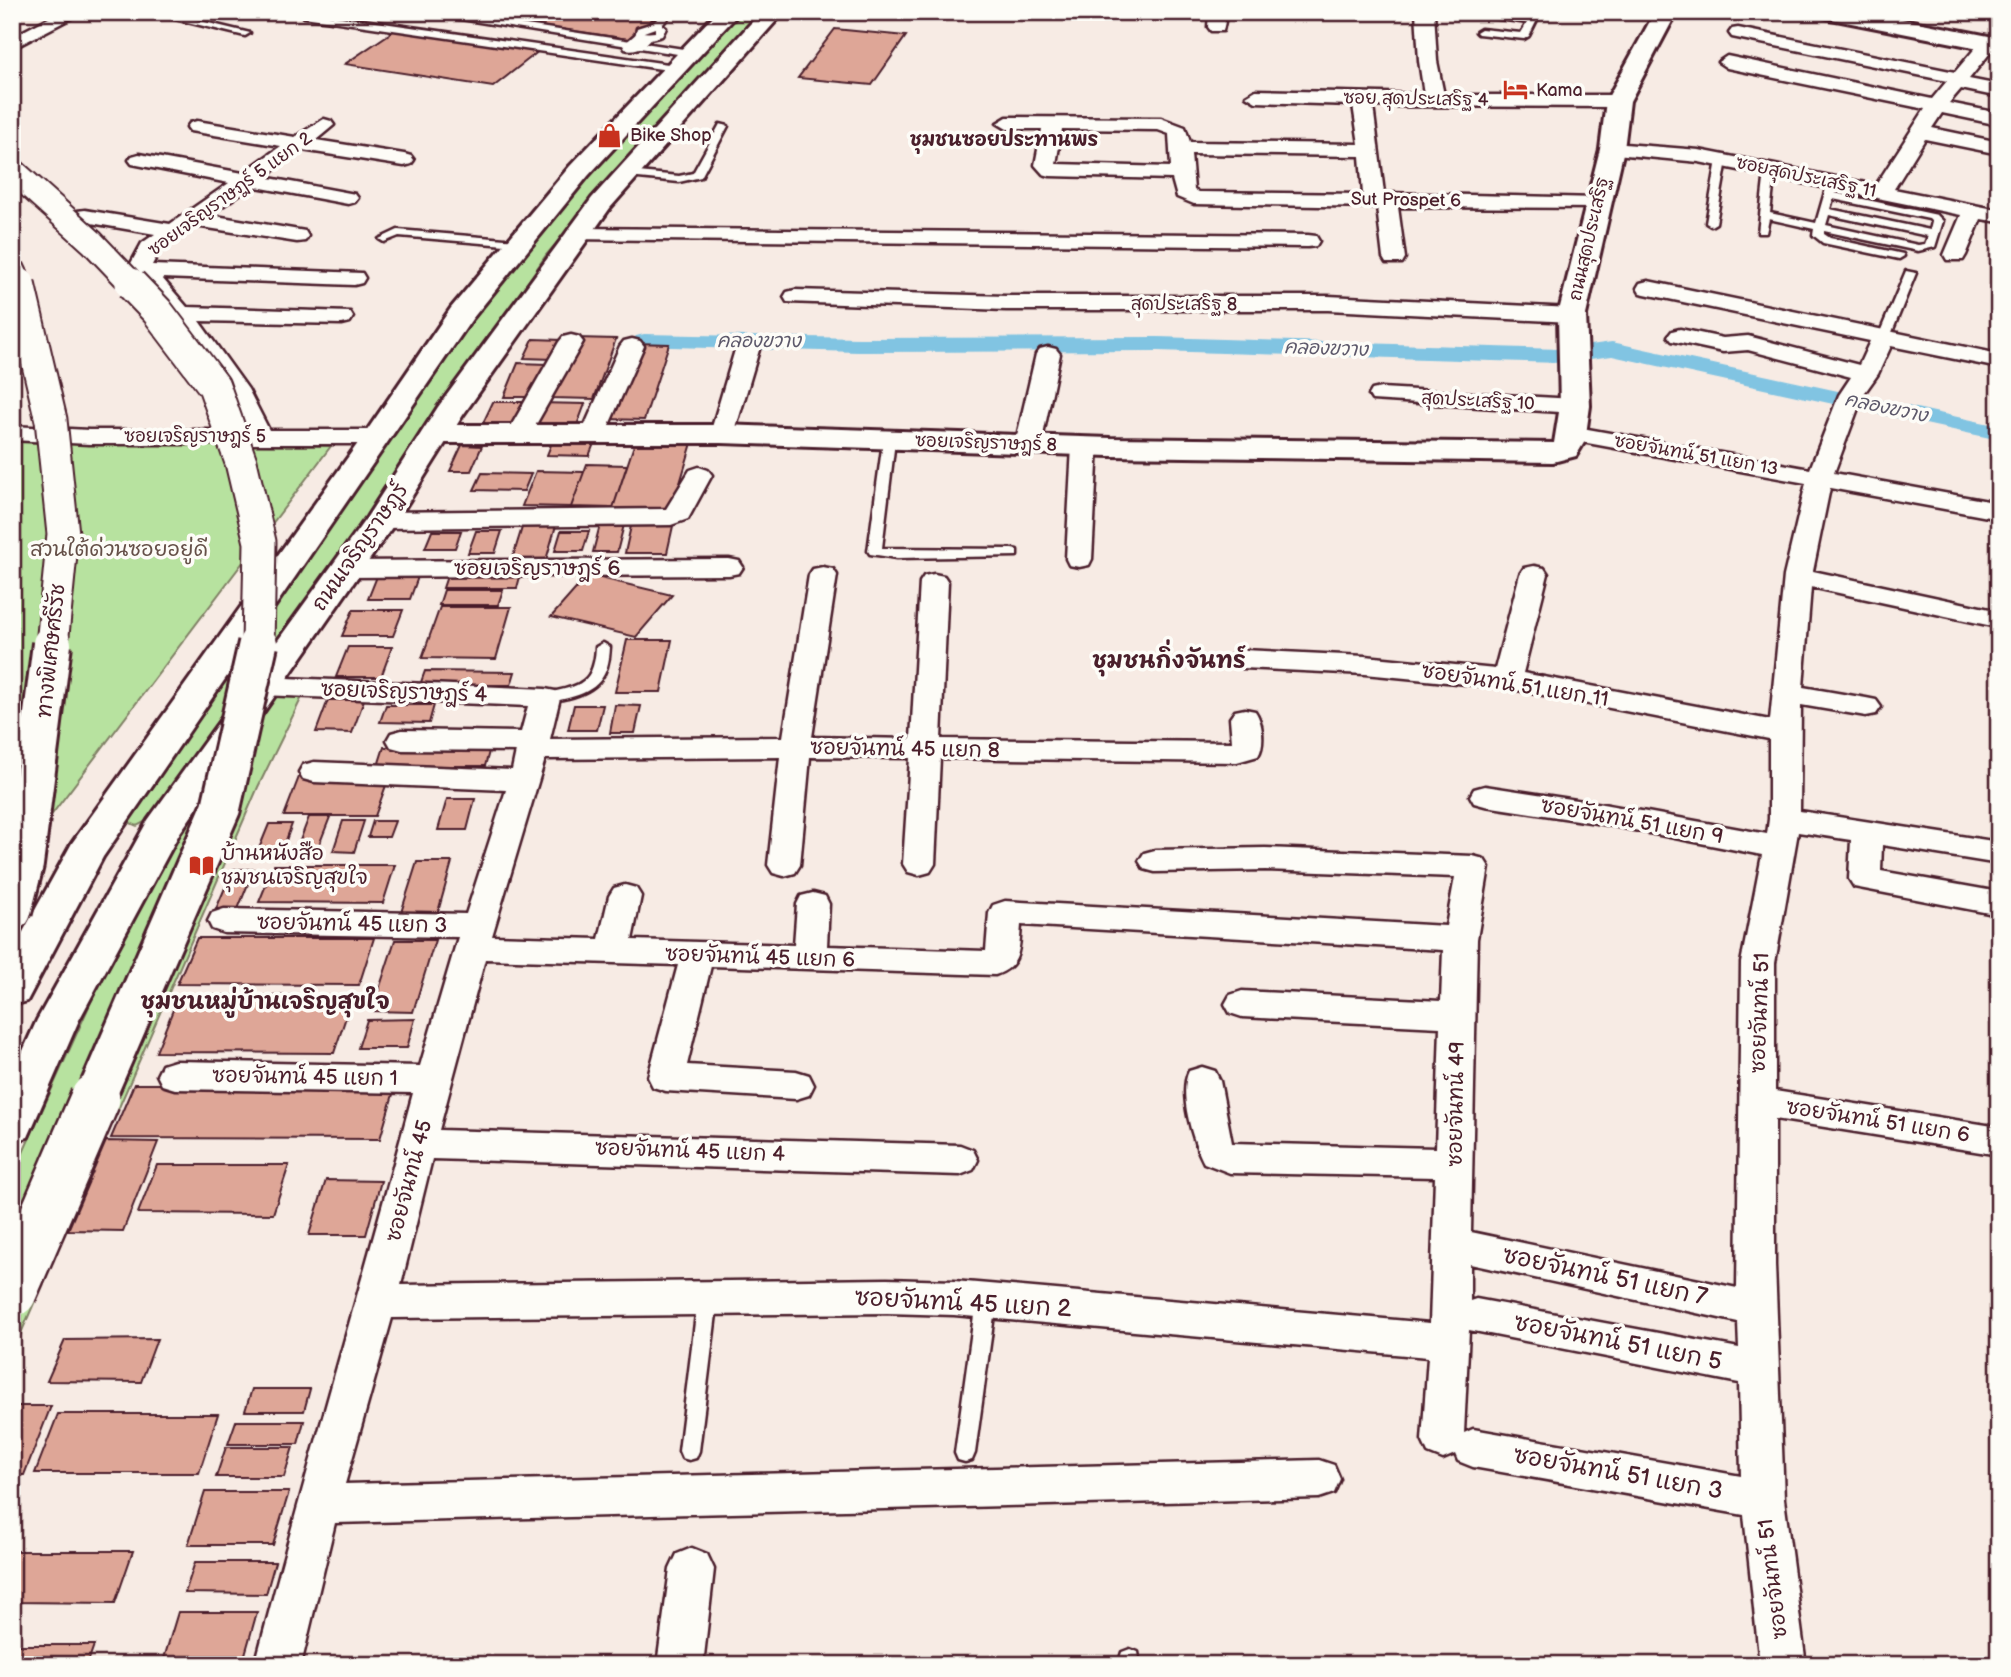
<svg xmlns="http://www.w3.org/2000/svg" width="2011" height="1677" viewBox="0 0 2011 1677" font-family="'Balsamiq Sans','Playpen Sans Thai',sans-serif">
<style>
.green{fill:#b7e29f;stroke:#808065;stroke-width:2}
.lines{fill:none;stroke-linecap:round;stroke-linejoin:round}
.canal{fill:#81c4e2;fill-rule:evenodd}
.building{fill:#dea697;stroke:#4a1f2b;stroke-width:2}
.service-casing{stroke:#4a1f2b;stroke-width:5}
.minor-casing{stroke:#4a1f2b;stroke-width:5}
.tertiary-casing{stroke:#4a1f2b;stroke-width:6}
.primary-casing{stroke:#4a1f2b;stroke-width:6}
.service{fill:#fdfcf7;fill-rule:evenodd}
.minor{fill:#fdfcf7;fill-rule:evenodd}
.tertiary{fill:#fdfcf7;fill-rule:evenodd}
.primary{fill:#fdfcf7;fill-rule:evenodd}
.motorway-bridge-far3-casing{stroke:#4a1f2b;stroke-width:28;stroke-linecap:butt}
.motorway-bridge-far2-casing{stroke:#4a1f2b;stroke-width:35;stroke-linecap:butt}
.motorway-bridge-far1-casing{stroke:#4a1f2b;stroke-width:44;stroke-linecap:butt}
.motorway-bridge-casing{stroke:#4a1f2b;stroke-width:54;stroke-linecap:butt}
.motorway-bridge-far3{stroke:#fdfcf7;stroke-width:24}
.motorway-bridge-far2{stroke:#fdfcf7;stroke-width:31}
.motorway-bridge-far1{stroke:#fdfcf7;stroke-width:38}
.motorway-bridge{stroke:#fdfcf7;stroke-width:49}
.labels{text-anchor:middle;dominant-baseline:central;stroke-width:7;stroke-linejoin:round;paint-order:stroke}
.far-poi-label{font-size:18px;fill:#4a1f2b;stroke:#fdfcf7;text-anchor:start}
.far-street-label{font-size:18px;fill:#4a1f2b;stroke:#fdfcf7}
.far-neighbourhood-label{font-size:19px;font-weight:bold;fill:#4a1f2b;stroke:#fdfcf7}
.far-water-label{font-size:19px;font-style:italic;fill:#5d596b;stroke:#fdfcf7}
.street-label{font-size:21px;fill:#4a1f2b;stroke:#fdfcf7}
.park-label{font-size:21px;fill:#655048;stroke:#fdfcf7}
.poi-label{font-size:21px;fill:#4a1f2b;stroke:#fdfcf7;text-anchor:start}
.neighbourhood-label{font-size:23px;font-weight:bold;fill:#4a1f2b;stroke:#fdfcf7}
.near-street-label{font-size:24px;fill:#4a1f2b;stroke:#fdfcf7}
</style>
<rect width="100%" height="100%" fill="#f7ebe4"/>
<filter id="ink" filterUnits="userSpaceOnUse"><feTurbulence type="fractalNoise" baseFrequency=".0143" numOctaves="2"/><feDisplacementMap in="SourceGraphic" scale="14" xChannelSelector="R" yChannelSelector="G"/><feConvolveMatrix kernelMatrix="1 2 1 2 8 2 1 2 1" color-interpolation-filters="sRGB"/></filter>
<g filter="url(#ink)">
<path class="green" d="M739,12H762L704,74L546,255L429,428L152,818L137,826L126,821L496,281L623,134Z
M12,442L331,446L12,867Z
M272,693L302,697L258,787L12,1354V1177L142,889Z"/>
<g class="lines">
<path class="canal" d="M644,334L859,338L1158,337L1561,349L1612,342L1999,426V440L1612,356L1561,363L1158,351L859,352L636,346L632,341L636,336Z"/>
</g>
<path class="building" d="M443,12H661L628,39Z
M835,29L906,36L872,85L798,78Z
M395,30L539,51L493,87L345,64Z
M576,338L616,339L594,399L552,398Z
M533,339L562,340L554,359L524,358Z
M633,343L669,344L644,420L606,419Z
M518,363L547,364L533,397H504Z
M493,402H526L517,424L483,423Z
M537,403L585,404L577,425L528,424Z
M553,440L595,441L589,456L547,455Z
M635,442L692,443L672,510L613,508Z
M462,445L482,446L471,471H450Z
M587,464L627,465L613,508L571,507Z
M536,471L584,472L571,507L522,506Z
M482,473L531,474L524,491L474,490Z
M524,521L557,522L546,560H512Z
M601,521H625L617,552H593Z
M631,526H673L667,553H625Z
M432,531H461L455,548H425Z
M476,531H502L495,553H468Z
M561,531H589L583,551H555Z
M448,573H521L517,588H443Z
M378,574H419L410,599H368Z
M588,575L672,595L636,637L551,617Z
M444,590H503L498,605H439Z
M440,607H511L496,659L422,658Z
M353,610H403L393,636H342Z
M627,640H672L661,692H615Z
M348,647H392L381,677H336Z
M425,671L515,672L511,685H420Z
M328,700H364L352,733L316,732Z
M386,705H434L429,723L380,722Z
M574,705H603L597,730H568Z
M615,705L641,706L635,733H610Z
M384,747L490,748L485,766H378Z
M299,777H389L375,816H284Z
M447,799H475L467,830H438Z
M309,817H330L317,850L296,851Z
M343,821H364L354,852L333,851Z
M373,821H395L389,837H368Z
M269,824H292L282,851H258Z
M417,862H452L436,919H399Z
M274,865H395L383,903L259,902Z
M233,869H254L238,909H216Z
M197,938H374L359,985L177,984Z
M395,940H435L413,1012L372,1011Z
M179,995L353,996L334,1053L156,1052Z
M415,1019L407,1048H358L367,1020Z
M134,1084H396L380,1139L111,1138Z
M106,1141L158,1142L123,1231L68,1230Z
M157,1165H289L273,1214L138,1213Z
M326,1180L381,1181L366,1235H309Z
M157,1339L141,1382L47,1381L65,1340Z
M252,1389H310L304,1411H245Z
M12,1406H51L24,1475H12Z
M58,1414H218L199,1473H35Z
M236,1421H304L298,1444H228Z
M226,1447H293L284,1477H216Z
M205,1492H289L273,1545H188Z
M12,1551H133L115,1603L12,1602Z
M195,1562H275L266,1594L185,1593Z
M178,1612H257L242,1665H162Z
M12,1645H94L87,1665H12Z"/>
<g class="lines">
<defs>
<path id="service" d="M146,12H163L250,33L245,36Z
M307,12L675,65L680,68L675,71L304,17L303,15Z
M417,12H440L690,50L695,53L690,56Z
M664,12H673L662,25L666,28L662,36L647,40L635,37L637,28L653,23ZM655,28V32L643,33L644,32Z
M1489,12L1529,18L1532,12H1541L1529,36L1524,39L1478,34L1476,32L1481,29L1521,33L1527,23L1486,17L1485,15Z
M720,124L728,126L701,177L679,182L628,177L623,174L628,171L679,176L693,173Z
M1722,157L1727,160L1716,223L1711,226L1706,223L1717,160Z
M1770,168L1775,171L1770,213L1816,223L1827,185L1832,182L1837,185L1835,193L1937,215L1943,221L1935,247L1918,251L1824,231V234L1830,238L1903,254L1904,256L1899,259L1823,243L1813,235L1814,229L1769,219L1766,233H1758L1765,171ZM1833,199L1929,219L1932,222L1930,230L1830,209ZM1829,215L1928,236L1925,244L1918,245L1826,225Z
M398,230L517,240L522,243L517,246L399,236L384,242L379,239Z
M1906,271L1916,273L1890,337L1888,339H1880L1878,337Z
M889,437L895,441L882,548L1012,549L1017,550V556L897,558L870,554L868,551L883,441Z
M603,643L610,647C609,677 597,691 568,698C559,700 549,703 540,701L538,698L540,695C574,686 594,689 596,647Z
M708,1290L715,1292L718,1298L699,1451L696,1458L689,1460L682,1458L679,1451L698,1298L701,1292Z
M986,1293L993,1295L996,1301L975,1453L972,1460L965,1462L958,1460L955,1453L976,1301L979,1295Z
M1130,1649L1138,1652L1140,1665H1118L1122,1652Z"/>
<path id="minor" d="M60,12H83L12,49V37Z
M1209,12H1227L1223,31H1211L1208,27Z
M1416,12H1434L1437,61L1444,95H1618L1628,101L1618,107L1373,106L1384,193L1598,198L1605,200L1609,204L1605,208L1398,207L1405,258L1402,263H1386L1383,258L1377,207L1194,204L1177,197L1172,179L1050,176L1043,174L1035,165L1042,129H1007L997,123L1007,117L1161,118L1185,127L1190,142L1359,144L1353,105L1256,102L1246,96L1256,90L1424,94L1419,61ZM1062,129L1158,130L1169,134L1171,167L1056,164ZM1191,154L1360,156L1363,194L1198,192L1194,190Z
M1738,28L1955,72L1983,39H1995L1998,43L1969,79L1999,85V97L1961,89L1949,103L1999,113V125L1942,113L1932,128L1999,142V154L1925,139L1894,189L1999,210V222L1981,219L1966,255L1963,260H1947L1944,255L1961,215L1699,162L1605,153L1602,149L1605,145L1612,143L1699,150L1876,185L1925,109L1727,68L1718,62L1727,56L1932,99L1947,81L1732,37L1729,33L1732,29Z
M643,32L649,33L652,37C646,46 636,52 625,49L623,45L637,33Z
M324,119L331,121L334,125L316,140L404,154L411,156L414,160L411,164L404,166L302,150L264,177L355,194L358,198L355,202L348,204L251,186L210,215L305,231L308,236L305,241L297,242L195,226L159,252L152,265L362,273L365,278L362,283L354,285L162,278L187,307L350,312L353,317L350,322L342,324L199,321L248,389L269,430H378L387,432L390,437L387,442L378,444H89L12,440V426L89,430H244L211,369L129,267L142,243L155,234L85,222L77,221L74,216L77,211L85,210L170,224L229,183L132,164L129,160L132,156L139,154L243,173L281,146L190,131L187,127L190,123L197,121L295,137Z
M577,228L1308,235L1316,236L1319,241L1316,246L1308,247L569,239L566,234L569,229Z
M1648,281L1999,354V368L1891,346L1878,374L1863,395L1834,473L1999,503V519L1830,488L1813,571L1999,611V625L1992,626L1811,587L1803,687L1866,698L1876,700L1881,707L1876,714L1866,716L1801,705L1800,811L1999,842V864L1882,845L1881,871L1999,892V915L1854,887L1849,879L1851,840L1798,832L1775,963V1091L1999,1127V1155L1775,1119V1265L1784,1499L1806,1665H1760L1744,1515L1473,1467L1458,1461L1455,1454L1443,1459L1428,1453L1422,1440L1428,1357L954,1315L887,1313L392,1318L345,1484L1319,1460L1334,1465L1340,1479L1334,1493L1319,1498L335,1523L301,1665H255C305,1473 362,1284 413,1093L175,1089L162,1085L157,1075L162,1065L175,1061L420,1066L458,937L224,933L212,929L208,921L212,913L224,909L466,914L506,790L314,782L303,779L299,772L303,765L314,762L512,770L516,751L402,750L391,747L387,740L391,733L402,730L521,732L528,706L262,695L252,692L248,686L252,680L262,677L545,689L555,691L560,698L550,739L783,737L809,575L813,569L823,567L833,569L837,575L812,737L911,739L920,582L924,576L934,574L944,576L948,582L941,739L1232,742L1230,718L1235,711L1245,709L1255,711C1263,722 1265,745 1258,756L1237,762L940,758L935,864L930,872L919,875L908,872L903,864L910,758L810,757L800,865L795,873L784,876L773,873L768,865L780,757L545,759L492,936L599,939L609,896L614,888L625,885L636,888L641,896L632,940L794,945L797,904L801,896L813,893L825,896L829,904L827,946L986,951L989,913L993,905L1005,901L1446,926L1455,877L1265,870L1155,872L1144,869L1139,861L1144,853L1155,850L1265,848L1473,856L1484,859L1489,867L1477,939L1471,1232L1737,1288L1741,963L1762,855L1603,824L1485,806L1474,803L1470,796L1474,789L1485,786L1603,804L1767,834L1769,819V739L1507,688L1365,674L1243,668L1233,665L1229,659L1233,653L1243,650L1365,656L1495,669L1520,574L1524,568L1534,566L1544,568L1548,574L1523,673L1770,720L1784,576L1806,483L1571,440L1562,438L1559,433L1562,428L1571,426L1810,469L1839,395L1851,377L1748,350L1723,352L1672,341L1668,336L1672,331L1680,329L1723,338L1748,336L1859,365L1870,341L1640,293L1637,288L1640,283ZM1021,925L1443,950L1441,1001L1242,991L1230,995L1225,1004L1230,1013L1242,1017L1440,1027L1436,1148L1232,1143L1220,1081L1215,1071L1202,1067L1189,1071C1178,1093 1193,1142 1204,1163L1230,1173L1435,1177L1430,1323L954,1281L887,1279L401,1285L432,1159L960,1175L973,1170L978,1160L973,1150L960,1145L439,1130L485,959L678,965L648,1077L653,1087L666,1091L796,1099L809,1095L814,1085L809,1075L796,1071L687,1065L711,966L995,975C1021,967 1019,949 1021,925ZM1470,1264L1738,1322L1739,1348L1476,1299L1470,1301ZM1469,1330L1739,1383L1741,1476L1473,1429L1464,1433Z
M795,290L1006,296H1328L1572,308L1580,310L1583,315L1580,320L1572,322L1328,310H1006L787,302L784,297L787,292Z
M571,335L579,337L583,342L530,435L527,440L518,442L509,440L506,435L559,342L563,337Z
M632,339L640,341L644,346L605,434L602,439L593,441L584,439L581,434L620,346L624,341Z
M747,343L755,345L759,350L734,434L731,439L722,441L713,439L710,434L735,350L739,345Z
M1048,347L1056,349L1060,354L1041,445L1037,450L1028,453L1019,450L1015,445L1036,354L1040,349Z
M1381,388L1575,399L1584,401L1587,406L1584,411L1575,413L1372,400L1369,395L1372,390Z
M1085,438L1094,441L1098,446L1092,559L1089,565L1079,567L1069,565L1066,559L1072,446L1076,441Z
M699,467L708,470L712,475L688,519L671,525L381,528L372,526L368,520L372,514L381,512L666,509L690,470Z
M729,559L739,561L743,567L739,573L729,575L346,577L336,575L332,569L336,563L346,561Z
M692,1548L707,1554L714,1569L703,1665H657L670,1569L677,1554Z"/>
<path id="tertiary" d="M1655,12H1677L1630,101L1624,149L1586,315L1590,406L1585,441L1576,456L1553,462L1110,456L722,443H436L425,440L421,434L425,428L436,425H722L1110,438L1554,443L1560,406L1558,315L1600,149L1606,101Z
M1820,12H1866L1999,38V52L1831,19L1823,17Z"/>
<path id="primary" d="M717,12H740L588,176L472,319L103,857L27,1001L12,1005V952L72,843L366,432L451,308L570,166Z
M761,12H784L610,208L463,415L397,520L179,834L79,1020L28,1137L12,1142V1075L37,1020L148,820L367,517L438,407L592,198Z"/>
</defs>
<use href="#service" class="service-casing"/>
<use href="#minor" class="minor-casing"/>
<use href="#tertiary" class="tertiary-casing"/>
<use href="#primary" class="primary-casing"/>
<use href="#service" class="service"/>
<use href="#minor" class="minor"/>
<use href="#tertiary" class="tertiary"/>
<use href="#primary" class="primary"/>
<defs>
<path id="motorway-bridge-far3" d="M12,170L92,242L133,285
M12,268L20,285"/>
<path id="motorway-bridge-far2" d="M19,284L51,420L63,534L52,645
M131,284L157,311L214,386L241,462L260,542L258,645"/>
<path id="motorway-bridge-far1" d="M12,911L24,864L52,644
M94,1101L221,808L258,644"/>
<path id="motorway-bridge" d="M12,1292L95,1099"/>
</defs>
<use href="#motorway-bridge-far3" class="motorway-bridge-far3-casing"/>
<use href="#motorway-bridge-far2" class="motorway-bridge-far2-casing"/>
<use href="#motorway-bridge-far1" class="motorway-bridge-far1-casing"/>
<use href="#motorway-bridge" class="motorway-bridge-casing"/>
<use href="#motorway-bridge-far3" class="motorway-bridge-far3"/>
<use href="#motorway-bridge-far2" class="motorway-bridge-far2"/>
<use href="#motorway-bridge-far1" class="motorway-bridge-far1"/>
<use href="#motorway-bridge" class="motorway-bridge"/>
</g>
</g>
<defs>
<symbol id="hotel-bare" viewBox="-9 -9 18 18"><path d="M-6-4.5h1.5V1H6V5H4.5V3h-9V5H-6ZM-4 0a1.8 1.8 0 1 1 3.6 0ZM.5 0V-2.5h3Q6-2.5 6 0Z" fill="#c8321e" stroke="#fdfcf7" stroke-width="2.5" paint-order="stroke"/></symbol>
<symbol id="shop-bare" viewBox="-9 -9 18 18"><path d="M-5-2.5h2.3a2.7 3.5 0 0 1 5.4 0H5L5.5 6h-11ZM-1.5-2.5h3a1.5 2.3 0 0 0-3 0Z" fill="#c8321e" stroke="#fdfcf7" stroke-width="2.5" paint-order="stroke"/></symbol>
<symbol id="library-bare" viewBox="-9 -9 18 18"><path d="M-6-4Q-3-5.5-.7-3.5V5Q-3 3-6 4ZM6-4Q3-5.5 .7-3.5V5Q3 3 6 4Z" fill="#c8321e" stroke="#fdfcf7" stroke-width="2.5" paint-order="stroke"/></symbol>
</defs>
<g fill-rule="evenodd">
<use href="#hotel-bare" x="1498" y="72" width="35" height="35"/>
<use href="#shop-bare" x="592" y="118" width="35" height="35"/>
<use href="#library-bare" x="184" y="848" width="35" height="35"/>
</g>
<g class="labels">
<g class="far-poi-label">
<text x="1536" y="90">Kama</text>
<text x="630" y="135">Bike Shop</text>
</g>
<g class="far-street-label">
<text transform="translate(1416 99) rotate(1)">ซอย สุดประเสริฐ 4</text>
<text transform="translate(1806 177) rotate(12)">ซอยสุดประเสริฐ 11</text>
<text transform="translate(230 194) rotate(-36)">ซอยเจริญราษฎร์ 5 แยก 2</text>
<text transform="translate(1406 200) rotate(1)">Sut Prospet 6</text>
<text transform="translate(1589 239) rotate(-77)">ถนนสุดประเสริฐ</text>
<text x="1184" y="304">สุดประเสริฐ 8</text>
<text transform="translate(1478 401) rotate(3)">สุดประเสริฐ 10</text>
<text x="195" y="436">ซอยเจริญราษฎร์ 5</text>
<text transform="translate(986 443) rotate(2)">ซอยเจริญราษฎร์ 8</text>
<text transform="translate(1696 455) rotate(10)">ซอยจันทน์ 51 แยก 13</text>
</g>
<g class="far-neighbourhood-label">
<text x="1004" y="140">ชุมชนซอยประทานพร</text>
</g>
<g class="far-water-label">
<text x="759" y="341">คลองขวาง</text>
<text transform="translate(1326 349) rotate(2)">คลองขวาง</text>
<text transform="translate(1886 408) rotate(12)">คลองขวาง</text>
</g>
<g class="street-label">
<text transform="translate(360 547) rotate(-55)">ถนนเจริญราษฎร์</text>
<text x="537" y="568">ซอยเจริญราษฎร์ 6</text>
<text transform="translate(51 651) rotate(-84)">ทางพิเศษศรีรัช</text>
<text transform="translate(1515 685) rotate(9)">ซอยจันทน์ 51 แยก 11</text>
<text transform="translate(404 692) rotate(2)">ซอยเจริญราษฎร์ 4</text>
<text transform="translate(905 749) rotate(1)">ซอยจันทน์ 45 แยก 8</text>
<text transform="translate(1632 821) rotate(10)">ซอยจันทน์ 51 แยก 9</text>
<text transform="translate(352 924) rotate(1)">ซอยจันทน์ 45 แยก 3</text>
<text transform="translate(760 957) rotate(2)">ซอยจันทน์ 45 แยก 6</text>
<text transform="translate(1760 1013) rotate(-88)">ซอยจันทน์ 51</text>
<text transform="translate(305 1077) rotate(1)">ซอยจันทน์ 45 แยก 1</text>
<text transform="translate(1456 1104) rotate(-89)">ซอยจันทน์ 49</text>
<text transform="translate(1878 1121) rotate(9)">ซอยจันทน์ 51 แยก 6</text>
<text transform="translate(690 1151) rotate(2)">ซอยจันทน์ 45 แยก 4</text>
<text transform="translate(409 1181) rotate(-75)">ซอยจันทน์ 45</text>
<text transform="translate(1773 1579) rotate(-97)">ซอยจันทน์ 51</text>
</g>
<g class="park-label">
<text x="119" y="549">สวนใต้ด่วนซอยอยู่ดี</text>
</g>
<g class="poi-label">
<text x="221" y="853">บ้านหนังสือ<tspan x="221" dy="24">ชุมชนเจริญสุขใจ</tspan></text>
</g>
<g class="neighbourhood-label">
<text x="1169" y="661">ชุมชนกิ่งจันทร์</text>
<text x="265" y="1002">ชุมชนหมู่บ้านเจริญสุขใจ</text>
</g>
<g class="near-street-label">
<text transform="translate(1605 1276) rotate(12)">ซอยจันทน์ 51 แยก 7</text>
<text transform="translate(963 1303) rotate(3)">ซอยจันทน์ 45 แยก 2</text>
<text transform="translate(1618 1342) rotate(11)">ซอยจันทน์ 51 แยก 5</text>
<text transform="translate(1618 1473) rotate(10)">ซอยจันทน์ 51 แยก 3</text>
</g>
</g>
<rect width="2011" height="1677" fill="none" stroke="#fdfcf7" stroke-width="42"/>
<rect x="21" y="21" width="1969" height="1635" fill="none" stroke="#4a1f2b" stroke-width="2.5" filter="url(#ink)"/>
</svg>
